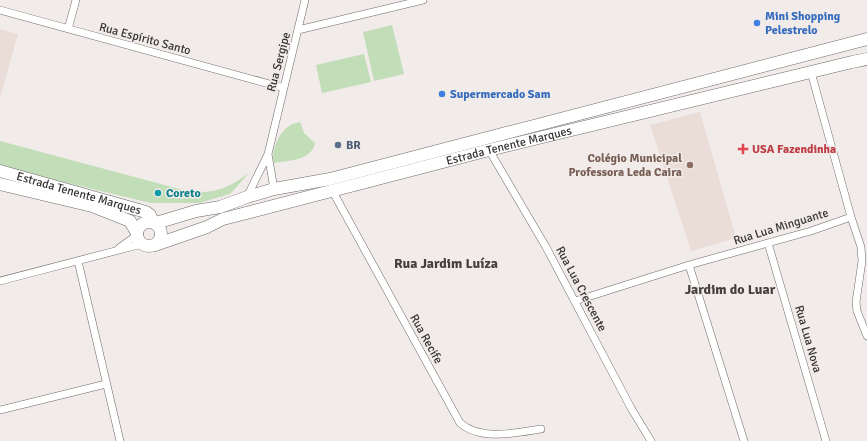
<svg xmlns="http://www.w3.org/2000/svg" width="867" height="441" viewBox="0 0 867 441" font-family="Signika,sans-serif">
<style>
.built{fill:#eaddd8}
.green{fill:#c2deb8}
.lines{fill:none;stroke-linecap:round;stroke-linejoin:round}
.street-casing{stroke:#6e6a68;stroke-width:8}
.primary-casing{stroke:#6e6a68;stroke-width:13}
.street{stroke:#fff;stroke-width:7}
.primary{stroke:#fff;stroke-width:12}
.shop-dot{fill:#3f7fe0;stroke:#f1ebe9;stroke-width:1.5}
.service-dot{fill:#5c6f8a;stroke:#f1ebe9;stroke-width:1.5}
.health-dot{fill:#e0444e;stroke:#f1ebe9;stroke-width:1.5}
.education-dot{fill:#8d6e63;stroke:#f1ebe9;stroke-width:1.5}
.culture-dot{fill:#0f9aa8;stroke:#f1ebe9;stroke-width:1.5}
.labels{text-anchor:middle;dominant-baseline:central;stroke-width:3;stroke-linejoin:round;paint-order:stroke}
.shop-label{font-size:12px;font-weight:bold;fill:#366cbe;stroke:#f1ebe9;text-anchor:start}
.street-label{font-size:12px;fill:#363433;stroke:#f1ebe9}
.service-label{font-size:12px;font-weight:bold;fill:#4e5e75;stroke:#f1ebe9;text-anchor:start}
.health-label{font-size:12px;font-weight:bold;fill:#be3a42;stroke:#f1ebe9;text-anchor:start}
.education-label{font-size:12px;font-weight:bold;fill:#785e54;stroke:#f1ebe9;text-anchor:end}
.culture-label{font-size:12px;font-weight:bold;fill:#0d838f;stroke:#f1ebe9;text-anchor:start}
.quarter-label{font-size:14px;font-weight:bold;fill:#433f3d;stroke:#f1ebe9}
</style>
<rect width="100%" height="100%" fill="#f1ebe9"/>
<path class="built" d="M0,29L18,34L0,98Z
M700,112L736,238L691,251L650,125Z"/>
<path class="green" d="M392,25L404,74L374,81L363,32Z
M364,54L371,82L322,93L316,65Z
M300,122L304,133L315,143C311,161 290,160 274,163C270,152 280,130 291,125C294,123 297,123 300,122Z
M0,141L187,191C214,195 228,188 249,173L230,194L199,203H151L0,167Z"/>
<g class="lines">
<defs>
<path id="street" d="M0,10L284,88
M68,29L76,0
M298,30L423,0
M811,72L851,217L861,247L862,261L856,302L857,311L867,336
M489,150L546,247L631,408L651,441
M268,154L274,189
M333,192L460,423C481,441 515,433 541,429
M247,197L268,154L305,0
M768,243L826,441
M119,248L137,235
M78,261L120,441
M689,265L744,441
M0,281L142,244
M575,301L689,265L811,231L851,217
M0,410L106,384"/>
<g id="primary">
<path id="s1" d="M0,171L146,212L150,215L153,222"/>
<path d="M0,184L92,206L130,221L137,233"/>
<circle cx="149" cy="234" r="12"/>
<path d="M156,223L196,211L220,207L247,197L274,189L330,179L867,39"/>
<path id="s2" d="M155,245L207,227L223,219L489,150L852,62L867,59"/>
</g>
</defs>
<use href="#street" class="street-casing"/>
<use href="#primary" class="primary-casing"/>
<use href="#street" class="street"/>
<use href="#primary" class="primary"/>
</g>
<g class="shop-dot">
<circle cx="757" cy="23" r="4"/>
<circle cx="442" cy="94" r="4"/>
</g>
<circle class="service-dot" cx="338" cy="145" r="4"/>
<path class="health-dot" d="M741 143h4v4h4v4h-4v4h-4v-4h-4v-4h4z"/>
<circle class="education-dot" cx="690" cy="165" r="4"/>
<circle class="culture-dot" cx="158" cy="193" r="4"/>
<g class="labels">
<g class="shop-label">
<text x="765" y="16">Mini Shopping<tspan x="765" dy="14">Pelestrelo</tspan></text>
<text x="450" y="94">Supermercado Sam</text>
</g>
<g class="street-label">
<text transform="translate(145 39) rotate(15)">Rua Espírito Santo</text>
<text transform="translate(279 62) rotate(-75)">Rua Sergipe</text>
<text stroke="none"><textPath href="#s2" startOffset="368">Estrada Tenente Marques</textPath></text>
<text stroke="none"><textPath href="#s1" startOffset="82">Estrada Tenente Marques</textPath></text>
<text transform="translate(781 227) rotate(-17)">Rua Lua Minguante</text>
<text transform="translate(581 289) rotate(62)">Rua Lua Crescente</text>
<text transform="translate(426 339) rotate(61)">Rua Recife</text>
<text transform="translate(808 339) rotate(74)">Rua Lua Nova</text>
</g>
<g class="service-label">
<text x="346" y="145">BR</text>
</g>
<g class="health-label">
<text x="752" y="149">USA Fazendinha</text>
</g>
<g class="education-label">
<text x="682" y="158">Colégio Municipal<tspan x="682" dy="14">Professora Leda Caira</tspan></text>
</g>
<g class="culture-label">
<text x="166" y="193">Coreto</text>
</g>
<g class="quarter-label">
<text x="446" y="263">Rua Jardim Luíza</text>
<text x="730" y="289">Jardim do Luar</text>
</g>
</g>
</svg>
